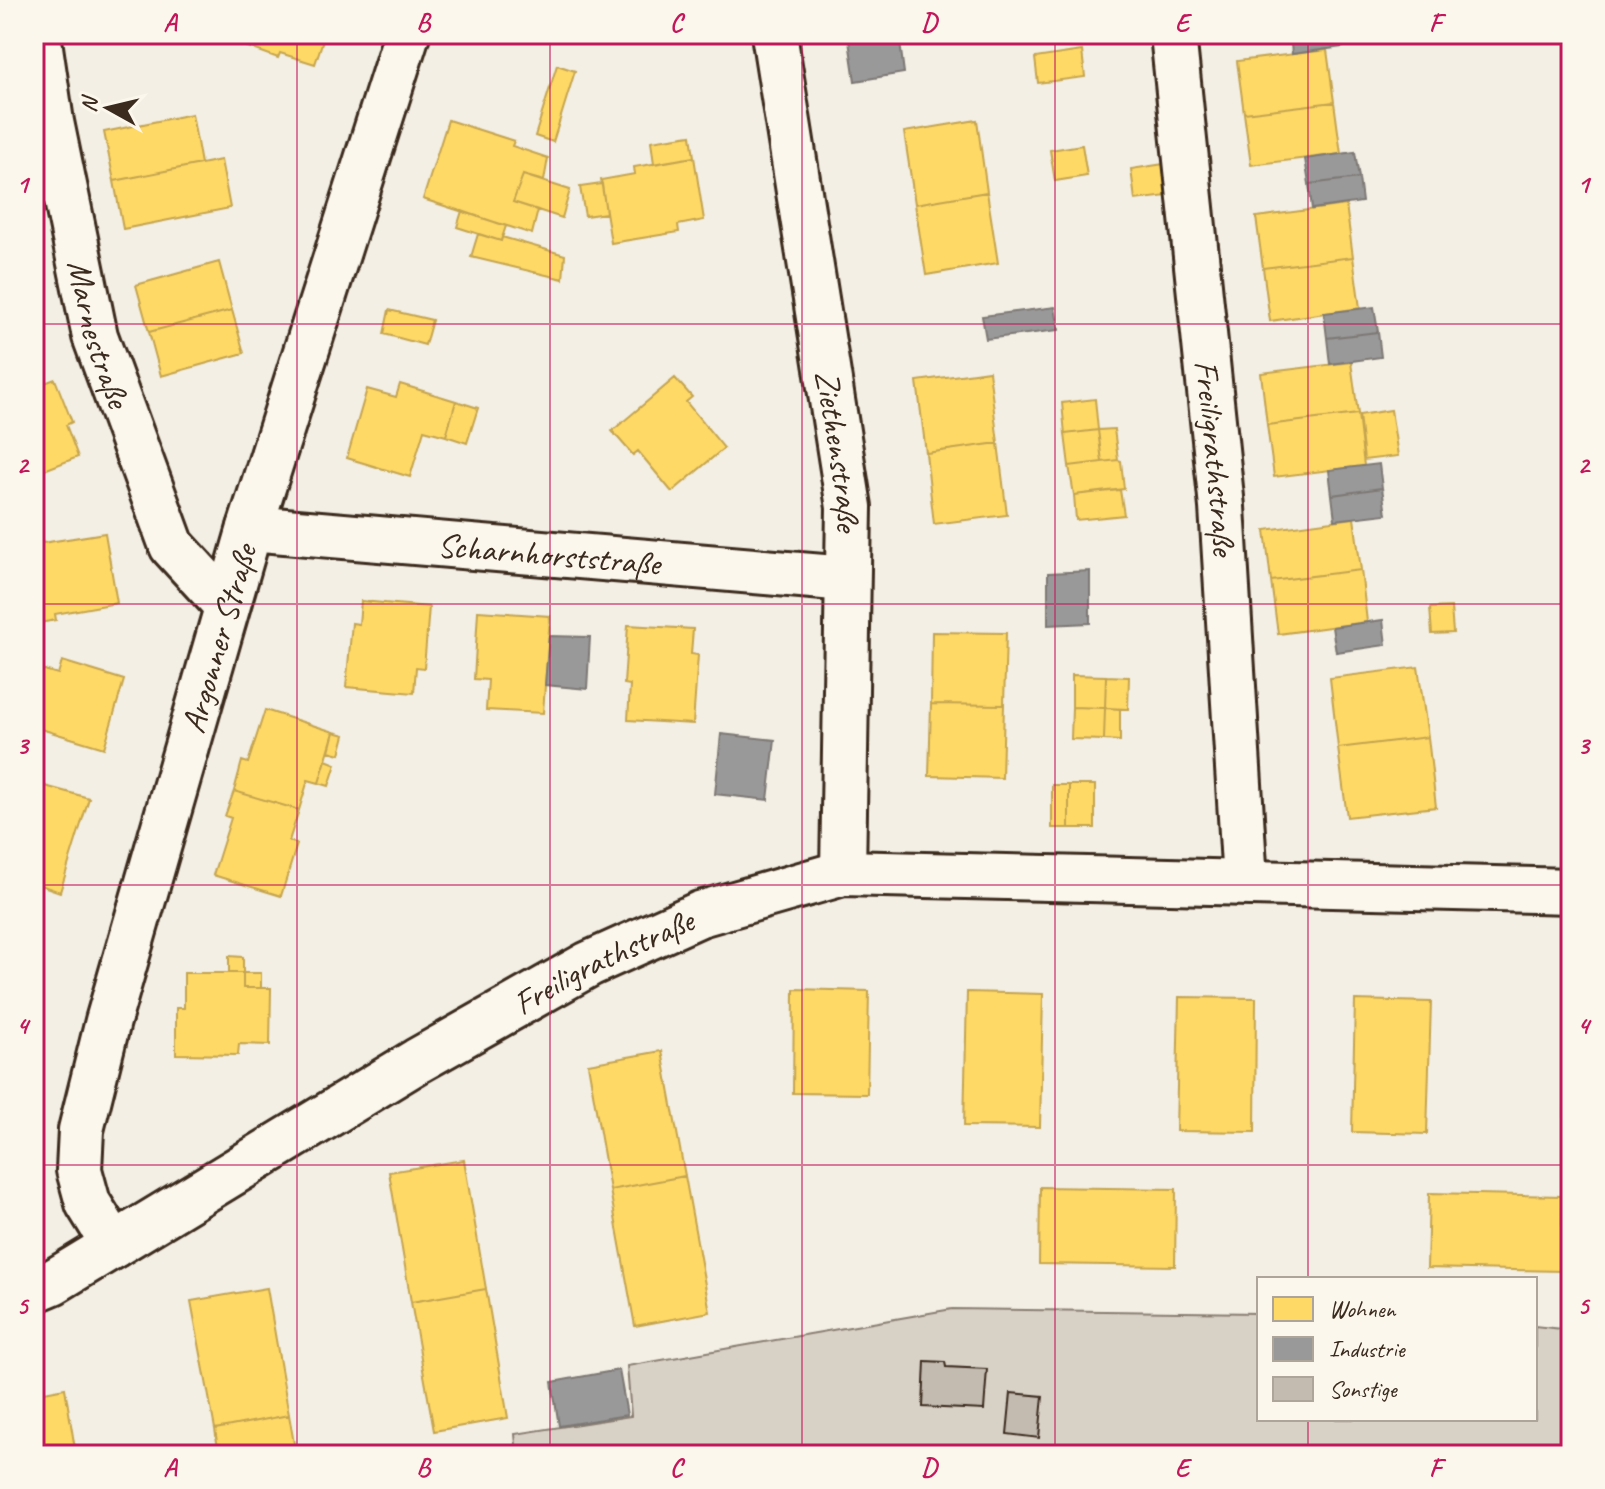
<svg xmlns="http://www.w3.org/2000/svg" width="1605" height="1489" viewBox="0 0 1605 1489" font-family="Caveat,sans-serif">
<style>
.green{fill:#d8d1c6;stroke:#8a7e72;stroke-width:2}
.homes{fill:#ffd966;stroke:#c4a450;stroke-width:2}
.industry{fill:#999;stroke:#7d7874;stroke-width:2}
.building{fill:#c3bbb0;stroke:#3b2a1e;stroke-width:2}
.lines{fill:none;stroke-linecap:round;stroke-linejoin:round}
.minor-casing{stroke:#3b2a1e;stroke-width:50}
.minor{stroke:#fbf7ec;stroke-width:44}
.grid{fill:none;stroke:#c2185b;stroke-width:2;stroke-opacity:0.55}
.labels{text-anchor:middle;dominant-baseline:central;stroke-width:8;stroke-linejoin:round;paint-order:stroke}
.street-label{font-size:34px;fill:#3b2a1e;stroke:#fbf7ec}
.neatline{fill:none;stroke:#c2185b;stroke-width:3}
.grid-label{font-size:26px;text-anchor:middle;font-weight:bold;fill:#c2185b}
</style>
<rect width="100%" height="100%" fill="#f3efe4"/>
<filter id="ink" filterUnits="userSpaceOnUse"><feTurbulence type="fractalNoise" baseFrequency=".0125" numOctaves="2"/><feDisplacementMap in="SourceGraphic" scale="16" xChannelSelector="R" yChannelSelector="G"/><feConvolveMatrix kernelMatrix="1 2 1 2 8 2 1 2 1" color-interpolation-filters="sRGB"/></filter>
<g filter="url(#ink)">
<path class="green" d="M952,1309L1259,1313V1419H1535V1326L1571,1330V1455H517L515,1434L631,1416L627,1366Z"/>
<path class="homes" d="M249,34H325L315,64L280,53L278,58L245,46Z
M1327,50L1334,102L1244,113L1237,61Z
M1082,51L1085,77L1038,83L1035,58Z
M557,65L575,71L553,142L535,136Z
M1334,102L1341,154L1251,165L1244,113Z
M192,114L201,164L114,181L104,132Z
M448,120L514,141L512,146L548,158L544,181L523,175L513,202L538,210L532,234L423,199Z
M977,120L987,192L915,204L904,132Z
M691,135L694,157L654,164L651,141Z
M1082,145L1087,176L1055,181L1050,150Z
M694,157L704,220L678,225L679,232L611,243L601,180L635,174L634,167Z
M221,160L230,208L123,229L114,181Z
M1164,164L1168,196L1135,200L1131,169Z
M523,175L570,190L562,218L513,202Z
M602,184L606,213L585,216L580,187Z
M987,192L998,263L926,275L915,204Z
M1346,205L1353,257L1263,268L1256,217Z
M462,211L506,226L501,241L457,227Z
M478,234L501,241L502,237L565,255L563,279L471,257Z
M1353,257L1360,308L1270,321L1263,268Z
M219,262L232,310L149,332L136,285Z
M232,310L244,353L161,376L149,332Z
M389,310L432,320L425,345L384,334Z
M1351,362L1358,414L1267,425L1261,373Z
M989,371L998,443L926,453L917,381Z
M675,378L692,397L686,402L724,448L672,492L638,451L633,455L612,431Z
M55,379L72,422L66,425L78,457L34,474V387Z
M400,384L456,401L446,436L424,430L410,477L347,458L367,389L396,397Z
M1095,399L1098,430L1065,434L1062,403Z
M456,401L478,408L467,443L446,436Z
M1391,410L1398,456L1364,460L1359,415Z
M1358,414L1364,466L1274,477L1267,425Z
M1114,429L1118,460L1102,462L1098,430Z
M1098,430L1102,462L1069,466L1065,434Z
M998,443L1007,515L934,524L926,453Z
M1118,460L1121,461L1124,489L1074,495L1069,466Z
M1120,490L1124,515L1076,520L1074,495Z
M1354,518L1361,570L1271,581L1265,530Z
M105,533L117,603L55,614L56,620L34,624V536L40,535L42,543Z
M1361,570L1367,622L1278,634L1271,581Z
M361,601L429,607L424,668L416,667L414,693L346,687L352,623L359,624Z
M1451,607L1453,633L1432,634L1430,608Z
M478,611L550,616L543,713L486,710L488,680L474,679Z
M628,625L693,629L691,654L698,655L693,724L628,720L630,685L624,684Z
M932,632L1006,633L1004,705L931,704Z
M62,661L124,680L104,748L34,727V667L58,674Z
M1418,667L1428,737L1338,748L1330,678Z
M1072,675L1106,676L1105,708L1072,707Z
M1106,676L1129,677L1128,709L1105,708Z
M931,704L1004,705L1002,778L929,776Z
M1072,707L1105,708L1104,740L1071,739Z
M1105,708L1120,709V741L1104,740Z
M265,710L334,732L319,783L308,780L299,810L234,791L242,761L248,763Z
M334,732L345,735L340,754L329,751Z
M1428,737L1436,807L1347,817L1338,748Z
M326,760L336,764L329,786L319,783Z
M34,783L89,798L60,892L40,885L36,898L34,897Z
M1052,785H1069V828H1052Z
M1069,785H1095V828H1069Z
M234,791L299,810L289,841L297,844L281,896L213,875L231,818L225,816Z
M229,956L243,957V973H229Z
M184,973H243V988H271L270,1045L239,1044L238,1055L176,1054V1008H184Z
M243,973H261V988H243Z
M794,989L869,991L867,1094L793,1093Z
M967,992L1043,994L1040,1127L964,1126Z
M1179,997L1256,998L1255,1132L1176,1131Z
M1355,1000L1431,1002L1427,1134L1352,1132Z
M1568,1005H1571V1136H1564Z
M662,1051L685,1176L610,1190L588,1064Z
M464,1160L486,1289L411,1302L389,1172Z
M685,1176L710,1312L635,1326L610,1190Z
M1040,1187L1176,1189L1175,1266L1039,1264Z
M1429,1193L1563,1196L1561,1271L1427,1268Z
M267,1288L289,1415L215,1429L191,1301Z
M486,1289L508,1418L434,1431L411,1302Z
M65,1388L76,1455H34V1394Z
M289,1415L296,1455H219L215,1429Z"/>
<path class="industry" d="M848,34L899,35L904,73L855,81Z
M1290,34H1341L1343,47L1292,54Z
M1355,152L1359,178L1309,184L1305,159Z
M1359,178L1362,202L1312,209L1309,184Z
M1055,307L1059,330L986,339L982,316Z
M1374,307L1378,332L1327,338L1324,313Z
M1378,332L1381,357L1330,364L1327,338Z
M1379,464L1382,488L1332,495L1329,470Z
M1382,488L1386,514L1335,520L1332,495Z
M1090,571V623L1048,625V573Z
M1383,620L1386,645L1336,652L1332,627Z
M549,636L590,637L587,689L545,685Z
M721,734L775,740L768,800L715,794Z
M619,1370L627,1415L559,1426L552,1382Z"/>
<path class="building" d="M925,1361L945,1362L946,1367L987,1369L984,1410L923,1407Z
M1011,1393L1043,1396L1039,1438L1007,1434Z"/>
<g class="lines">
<defs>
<g id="minor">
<path id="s1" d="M38,34L51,122L95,336L172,546L227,606"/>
<path id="s2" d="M774,34L849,507L843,873"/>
<path id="s3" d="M1173,34L1222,507L1245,882"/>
<path id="s4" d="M250,528L847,579"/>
<path id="s5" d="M114,1245L88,1203L79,1170L81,1130L108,1021L250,528L407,34"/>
<path id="s6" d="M34,1290L53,1282L417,1061L589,964L700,914L843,873L1571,891"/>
</g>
</defs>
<use href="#minor" class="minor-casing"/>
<use href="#minor" class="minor"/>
</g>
</g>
<path class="grid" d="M297,34V1455M550,34V1455M802,34V1455M1055,34V1455M1308,34V1279M34,324H1571M34,604H1571M34,885H1571M34,1165H1571M1308,1419V1455"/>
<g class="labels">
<g class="street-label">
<text stroke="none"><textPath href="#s1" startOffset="306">Marnestraße</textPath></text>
<text stroke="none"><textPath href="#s2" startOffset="422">Ziethenstraße</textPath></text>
<text stroke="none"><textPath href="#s3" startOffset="426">Freiligrathstraße</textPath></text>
<text stroke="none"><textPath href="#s4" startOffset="300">Scharnhorststraße</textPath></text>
<text stroke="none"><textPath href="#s5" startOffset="634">Argonner Straße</textPath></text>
<text stroke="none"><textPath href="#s6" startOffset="658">Freiligrathstraße</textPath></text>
</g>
</g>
<rect width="1605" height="1489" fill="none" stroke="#fbf7ec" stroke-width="88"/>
<rect x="1257" y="1277" width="280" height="144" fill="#fbf7ec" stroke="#aea59a" stroke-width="2"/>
<rect x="1273" y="1297" width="40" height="24" fill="#ffd966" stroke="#aea59a" stroke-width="2"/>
<text x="1329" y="1317" font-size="24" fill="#3b2a1e">Wohnen</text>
<rect x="1273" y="1337" width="40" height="24" fill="#999999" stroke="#aea59a" stroke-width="2"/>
<text x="1329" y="1357" font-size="24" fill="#3b2a1e">Industrie</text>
<rect x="1273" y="1377" width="40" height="24" fill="#c3bbb0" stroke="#aea59a" stroke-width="2"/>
<text x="1329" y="1397" font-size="24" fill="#3b2a1e">Sonstige</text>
<g transform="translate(108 108) rotate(278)" stroke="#fbf7ec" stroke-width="6" paint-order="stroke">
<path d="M0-6L14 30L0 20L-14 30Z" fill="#3b2a1e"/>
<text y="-12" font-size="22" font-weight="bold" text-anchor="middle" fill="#3b2a1e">N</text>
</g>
<rect x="44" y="44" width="1517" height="1401" class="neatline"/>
<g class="grid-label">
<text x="170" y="31">A</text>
<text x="423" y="31">B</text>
<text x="676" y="31">C</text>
<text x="929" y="31">D</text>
<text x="1182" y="31">E</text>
<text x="1435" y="31">F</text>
<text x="22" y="193">1</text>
<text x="1583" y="193">1</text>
<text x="22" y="473">2</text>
<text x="1583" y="473">2</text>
<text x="22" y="754">3</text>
<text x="1583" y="754">3</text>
<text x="22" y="1034">4</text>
<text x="1583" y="1034">4</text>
<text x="22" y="1314">5</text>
<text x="1583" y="1314">5</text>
<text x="170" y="1476">A</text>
<text x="423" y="1476">B</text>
<text x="676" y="1476">C</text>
<text x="929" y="1476">D</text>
<text x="1182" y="1476">E</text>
<text x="1435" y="1476">F</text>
</g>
</svg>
